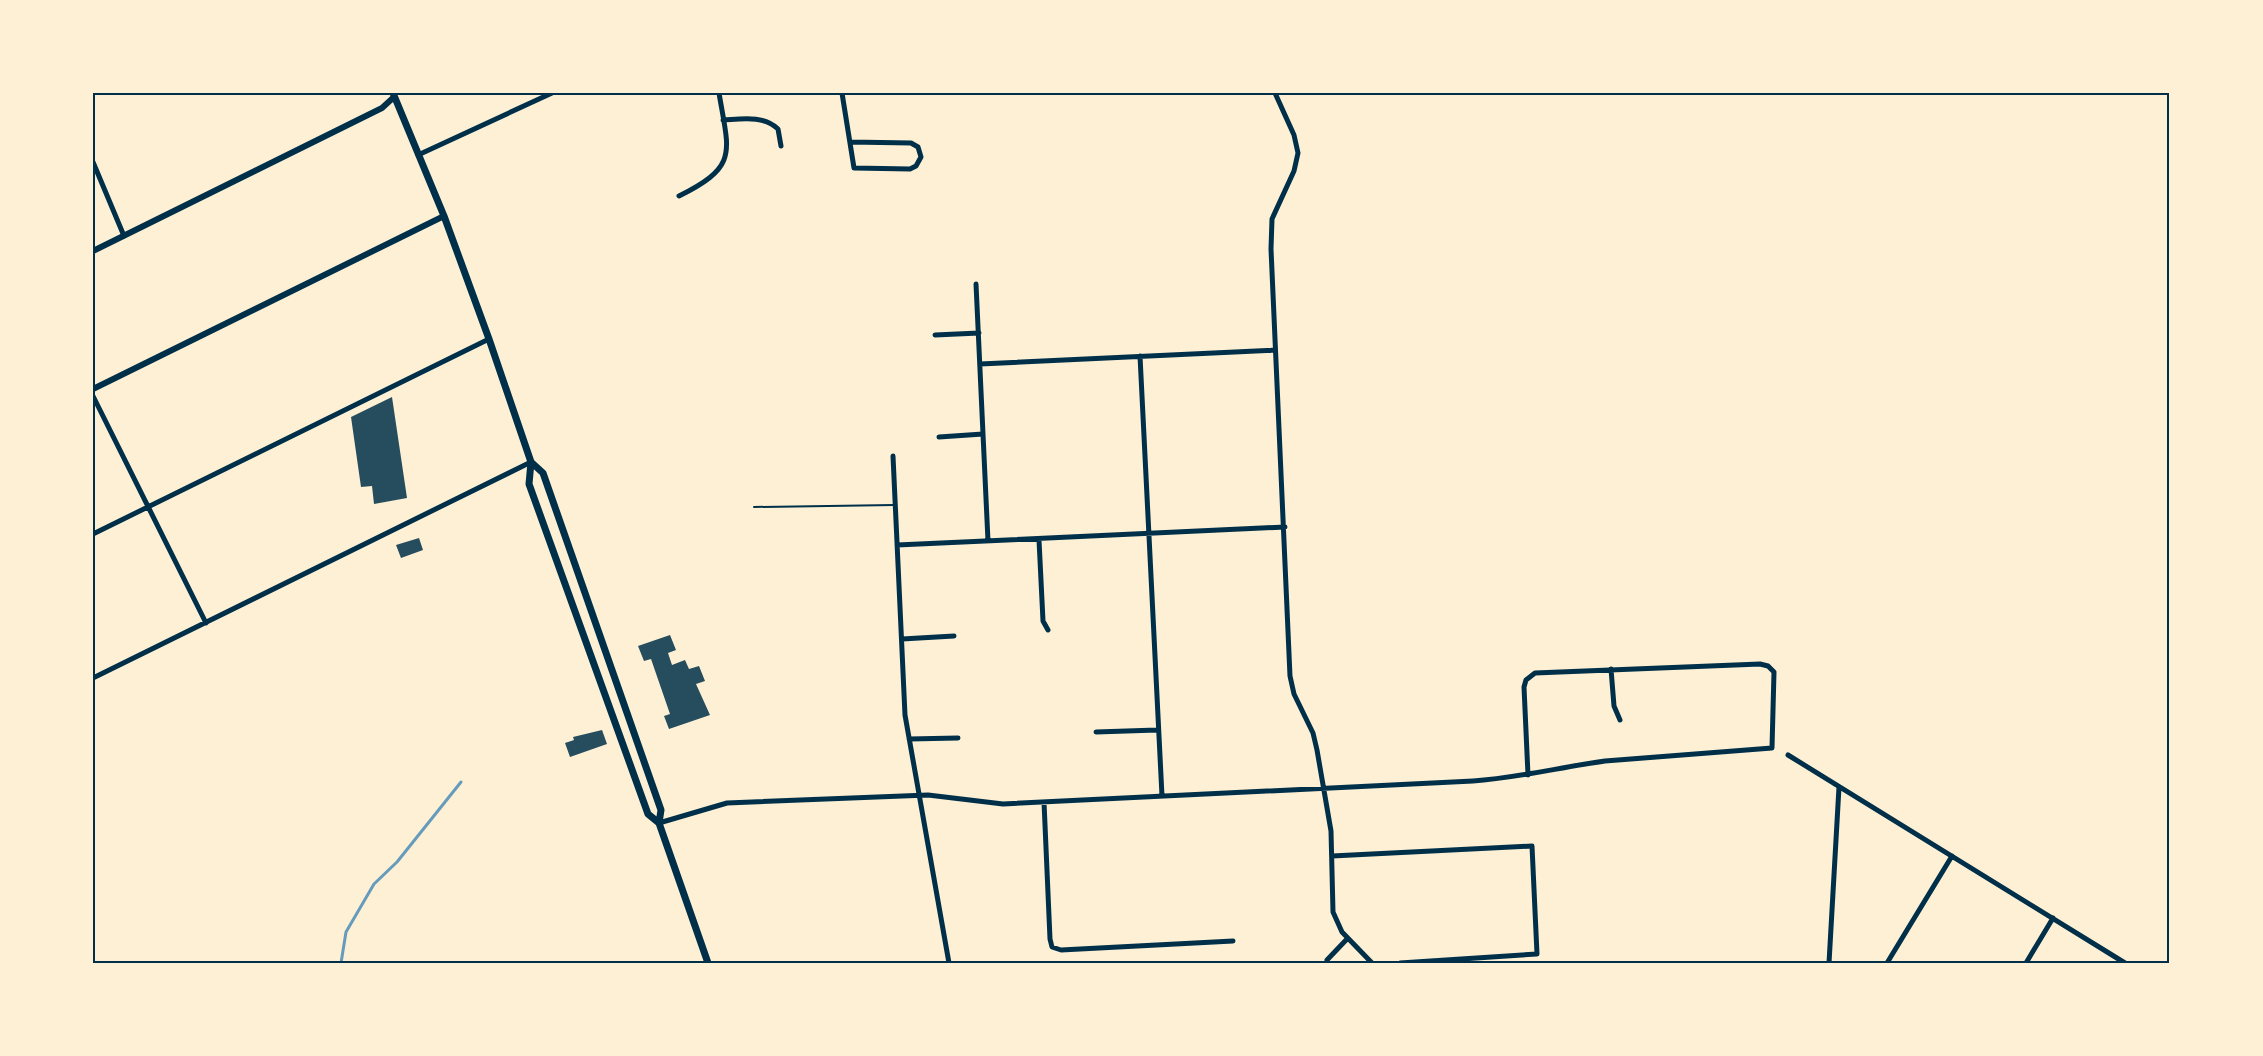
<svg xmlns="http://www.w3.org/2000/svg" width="2263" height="1056" viewBox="0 0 2263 1056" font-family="'PT Sans Narrow',sans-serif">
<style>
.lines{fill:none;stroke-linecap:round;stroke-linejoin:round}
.stream{stroke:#669bbc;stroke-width:3}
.building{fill:#264d5e}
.service{stroke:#003049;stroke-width:2}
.minor{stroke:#003049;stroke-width:5}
.tertiary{stroke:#003049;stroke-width:6}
.secondary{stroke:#003049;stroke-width:7}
.neatline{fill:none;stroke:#003049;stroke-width:2}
</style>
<rect width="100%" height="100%" fill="#fdf0d5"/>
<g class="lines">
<path class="stream" d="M341,963L346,932L374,884L397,862L461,782"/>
</g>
<path class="building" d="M392,397L407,498L374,504L372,486L361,487L351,417Z
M419,538L423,550L401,558L396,545Z
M670,635L676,650L668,653L672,665L685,660L689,669L699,666L705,681L696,684L710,715L669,729L664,716L670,714L651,659L644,661L638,646Z
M602,730L607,744L570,757L565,743L574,740L573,737Z"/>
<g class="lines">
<path class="service" d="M754,507L894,505"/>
<path class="minor" d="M842,93L854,168L910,169L916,166L921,157L918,147L911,143L850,142
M1275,93L1294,135L1298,153L1294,171L1272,219L1271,249L1290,676L1294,694L1313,733L1317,750L1331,831L1333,912L1342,932L1372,963
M723,120C742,119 763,115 778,129L781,146
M418,155L552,93
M93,162L124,236
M679,196C739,166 729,153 719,93
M976,284L988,541
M935,335L979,333
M1140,356L1162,796
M980,364L1275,350
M93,396L206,623
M939,437L983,434
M893,456L905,715L949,963
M93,534L489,339
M1039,540L1043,621L1048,630
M897,545L1285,527
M902,639L954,636
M1611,669L1614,706L1620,720
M93,678L531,462
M1096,732L1157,730
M909,739L958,738
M1788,755L2125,963
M1044,802L1050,939L1052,947L1061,950L1233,941
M659,823L727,803L928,795L1003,804L1473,781C1518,778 1561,767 1605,761L1772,748L1774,672L1768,666L1760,664L1535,673L1526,680L1524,687L1528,775
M1332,856L1532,846L1537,954L1400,963
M1327,960L1347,939
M1829,963L1839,787
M1887,963L1952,856
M2026,963L2053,918"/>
<path class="tertiary" d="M93,251L382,108L394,97
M93,389L444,216"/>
<path class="secondary" d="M393,93L444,216L489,339L531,462L529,484L648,814L659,823
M531,462L543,473L661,810L659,823L708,963"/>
</g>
<rect width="2263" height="1056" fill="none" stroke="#fdf0d5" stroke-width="189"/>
<rect x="94" y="94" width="2074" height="868" class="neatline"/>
</svg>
